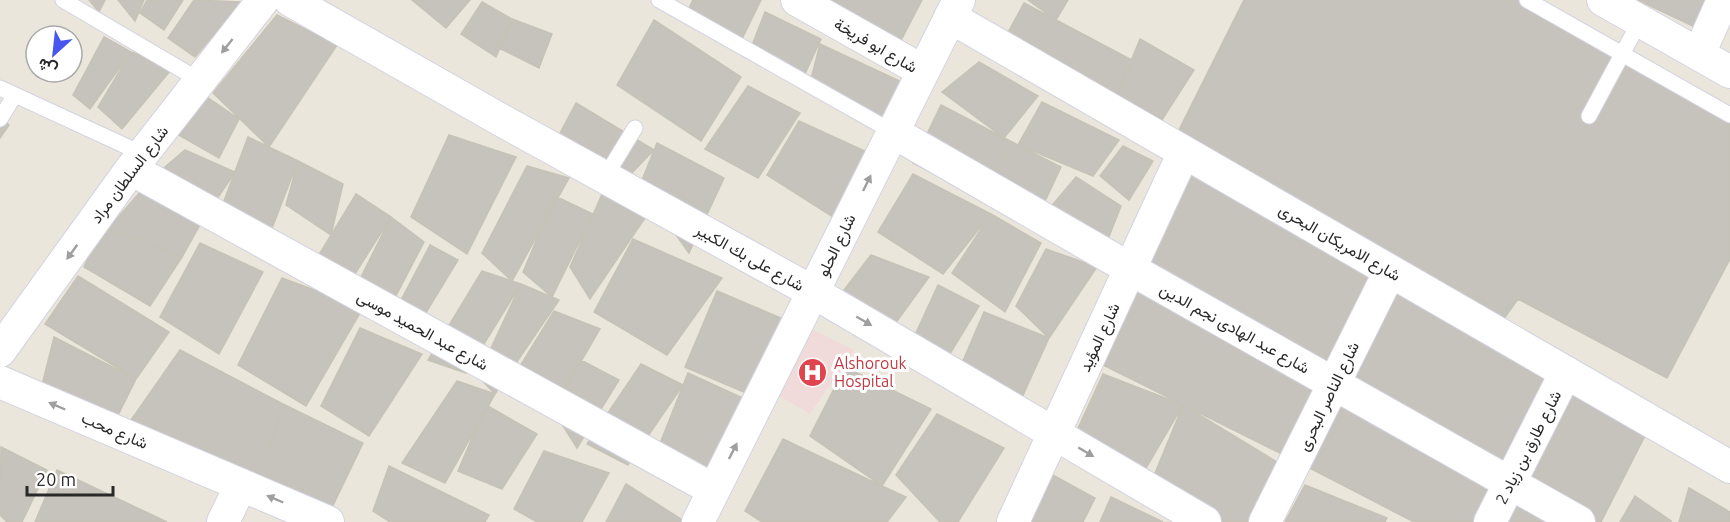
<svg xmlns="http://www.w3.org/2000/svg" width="1730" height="522" viewBox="0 0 1730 522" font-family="Ubuntu,Vazirmatn,sans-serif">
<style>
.medical{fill:#f1dbda}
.building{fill:#c6c3bc;stroke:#c6c2b6;stroke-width:1.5}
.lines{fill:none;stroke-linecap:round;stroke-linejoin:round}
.service-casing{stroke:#d2d3e1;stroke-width:17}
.minor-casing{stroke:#d2d3e1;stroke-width:34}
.service{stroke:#fff;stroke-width:15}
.minor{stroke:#fff;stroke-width:32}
.oneway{fill:#9f9f9f}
.labels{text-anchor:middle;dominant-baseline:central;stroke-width:6;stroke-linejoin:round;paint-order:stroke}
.street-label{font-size:16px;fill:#292929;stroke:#fff}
.health-label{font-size:16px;fill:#be3a42;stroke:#fff;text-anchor:start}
</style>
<rect width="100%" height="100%" fill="#ebe6dc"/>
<path class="medical" d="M810,328L854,350L810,414L776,394Z"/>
<path class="building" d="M89,0H105L99,12Z
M118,0H144L135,21Z
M147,0H183L164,30L140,13Z
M194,0L241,2L195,57L168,38Z
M412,0H470L446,28Z
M693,0H761L740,43L688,10Z
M814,0H922L896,50Z
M1028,0H1068L1056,20Z
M1244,0H1522L1730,115V259L1667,378L1518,299L1503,320L1177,134Z
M1638,0H1712L1699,29Z
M482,2L512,19L496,57L461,34Z
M1024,3L1132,60L1115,100L1005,38Z
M765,12L821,39L803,78L751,48Z
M277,15L337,45L269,147L213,93Z
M512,19L552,34L539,68L495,46Z
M654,20L741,77L701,141L617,85Z
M104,37L131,52L90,109L73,95Z
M1140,39L1194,70L1160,123L1115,100Z
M820,44L904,83L880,119L811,79Z
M131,52L174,66L122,129L98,107Z
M979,62L1038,96L1004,138L942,92Z
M748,86L800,113L758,178L705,149Z
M204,95L239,119L219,158L177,134Z
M1042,102L1119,140L1093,176L1018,145Z
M576,103L654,150L626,179L557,139Z
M941,105L1014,143L978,197L913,163Z
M0,117L9,125L0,138Z
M799,121L867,152L833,217L767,175Z
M449,135L516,157L467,254L411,217Z
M248,137L298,161L269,236L221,209Z
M657,143L724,178L689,253L640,185Z
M1014,143L1061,167L1032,229L978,197Z
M1123,146L1153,161L1129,200L1100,176Z
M185,150L235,172L201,223L150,180Z
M1181,159L1390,271L1332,376L1130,269Z
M298,161L343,184L331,235L286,205Z
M527,166L569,178L512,281L482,253Z
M913,174L991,214L943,274L878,232Z
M1076,177L1121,206L1097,267L1032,229Z
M141,191L201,223L182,257L108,229Z
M603,192L649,212L590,299L570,267Z
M356,194L391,217L346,288L317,258Z
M555,196L593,214L552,297L523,272Z
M991,214L1041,243L1005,312L952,273Z
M391,217L424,242L388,311L359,281Z
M102,227L182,257L150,306L84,267Z
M633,239L722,278L667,355L594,312Z
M200,243L263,272L219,354L160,317Z
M430,245L458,260L410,339L388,325Z
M1046,249L1097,267L1049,338L1016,306Z
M871,255L929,277L887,335L841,294Z
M482,271L521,284L466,373L428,360Z
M1134,271L1334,384L1296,461L1089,358Z
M1390,271L1650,426L1601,522H1414L1296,461Z
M78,276L169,332L136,379L45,324Z
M282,278L363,308L306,406L238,365Z
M521,284L559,300L495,394L478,376Z
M938,285L979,306L942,367L914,337Z
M717,291L783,319L751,395L685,367Z
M554,311L600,329L553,410L506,389Z
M984,312L1049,338L1019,404L960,368Z
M360,328L422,354L369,436L321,406Z
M54,337L136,379L115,421L41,389Z
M180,350L285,405L257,478L129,423Z
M579,359L619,380L577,448L553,410Z
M641,364L683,385L628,465L587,444Z
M845,367L931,409L882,486L810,436Z
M688,373L745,399L702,479L657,451Z
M1103,374L1183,405L1142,475L1075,435Z
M457,381L495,394L445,483L402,463Z
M285,405L363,443L325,522L257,478Z
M486,405L537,434L502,489L458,471Z
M1183,405L1277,462L1248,522H1222L1151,483Z
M937,414L1004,448L958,522H940L896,475Z
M783,439L882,486L906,497L887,522H762L745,511Z
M1,447L47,470L22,522H7L0,515Z
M544,451L609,473L582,522H537L514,509Z
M389,466L489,515L485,522H390L373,511Z
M57,470L167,522H35Z
M1049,473L1095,498L1083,522H1024Z
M626,484L684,521V522H606Z
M1305,485L1387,518L1385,522H1285Z
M1689,488L1730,512V522H1679Z
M1635,496L1671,521V522H1620Z
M1111,497L1163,522H1100Z"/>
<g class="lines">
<defs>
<path id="service" d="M63,0L199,80
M659,0L893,132
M1527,0L1730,115
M0,88L143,154
M1589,116L1640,21
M0,119L15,95
M605,177L635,128"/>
<path id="minor" d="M290,0L501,120L813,292L1205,522
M797,0L923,71
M1603,0L1730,72
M950,17L1730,467
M1699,54L1723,0
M893,132L1134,271L1579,522
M131,169L714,490
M0,351L131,169L263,0
M0,382L328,522
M223,522L241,485
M698,522L959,0
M1013,522L1184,152
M1265,522L1390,271
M1490,522L1566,372"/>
</defs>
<use href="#service" class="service-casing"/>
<use href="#minor" class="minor-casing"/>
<use href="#service" class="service"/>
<use href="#minor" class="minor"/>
</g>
<defs><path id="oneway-solid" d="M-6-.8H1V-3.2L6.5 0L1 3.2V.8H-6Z" transform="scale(1.5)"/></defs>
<g class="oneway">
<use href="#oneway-solid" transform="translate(227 46) rotate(128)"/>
<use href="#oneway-solid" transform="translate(867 183) rotate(-64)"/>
<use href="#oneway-solid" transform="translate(72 252) rotate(126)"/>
<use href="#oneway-solid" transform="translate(864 321) rotate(30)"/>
<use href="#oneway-solid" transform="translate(57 406) rotate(-157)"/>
<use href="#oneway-solid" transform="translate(733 451) rotate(-63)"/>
<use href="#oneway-solid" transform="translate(1086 452) rotate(30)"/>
<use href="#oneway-solid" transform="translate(275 499) rotate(-157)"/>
</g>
<defs>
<symbol id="hospital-disc" viewBox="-11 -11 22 22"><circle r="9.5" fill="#e0444e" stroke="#fff"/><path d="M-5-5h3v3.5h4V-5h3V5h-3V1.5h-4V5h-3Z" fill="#fff"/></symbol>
</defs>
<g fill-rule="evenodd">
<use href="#hospital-disc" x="796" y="356" width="33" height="33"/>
</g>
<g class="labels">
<g class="street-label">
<text transform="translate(876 45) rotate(30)">شارع ابو فريخة</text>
<text transform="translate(129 174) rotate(-53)">شارع السلطان مراد</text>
<text transform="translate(1340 242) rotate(30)">شارع الامريكان البحرى</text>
<text transform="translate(836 245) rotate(-64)">شارع الحلو</text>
<text transform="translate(750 257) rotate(29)">شارع على بك الكبير</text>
<text transform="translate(1235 328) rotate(29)">شارع عبد الهادى نجم الدين</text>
<text transform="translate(423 330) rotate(29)">شارع عبد الحميد موسى</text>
<text transform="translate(1099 337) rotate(-65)">شارع المؤيد</text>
<text transform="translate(1328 396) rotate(-64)">شارع الناصر البحرى</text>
<text transform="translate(115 430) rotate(23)">شارع محب</text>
<text transform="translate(1528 447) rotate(-63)">شارع طارق بن زياد 2</text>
</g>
<g class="health-label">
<text x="834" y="363">Alshorouk<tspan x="834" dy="18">Hospital</tspan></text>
</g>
</g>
<g transform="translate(54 54) rotate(207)"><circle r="28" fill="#ffffff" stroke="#a9a9a9" stroke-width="1.5"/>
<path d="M0-4.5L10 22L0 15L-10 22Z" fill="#4656ee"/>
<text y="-9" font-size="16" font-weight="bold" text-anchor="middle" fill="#292929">ش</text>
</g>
<path d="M27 486v9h86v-9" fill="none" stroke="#292929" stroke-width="3"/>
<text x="36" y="486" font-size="18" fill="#292929" stroke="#ffffff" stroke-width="4.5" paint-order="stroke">20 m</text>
</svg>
